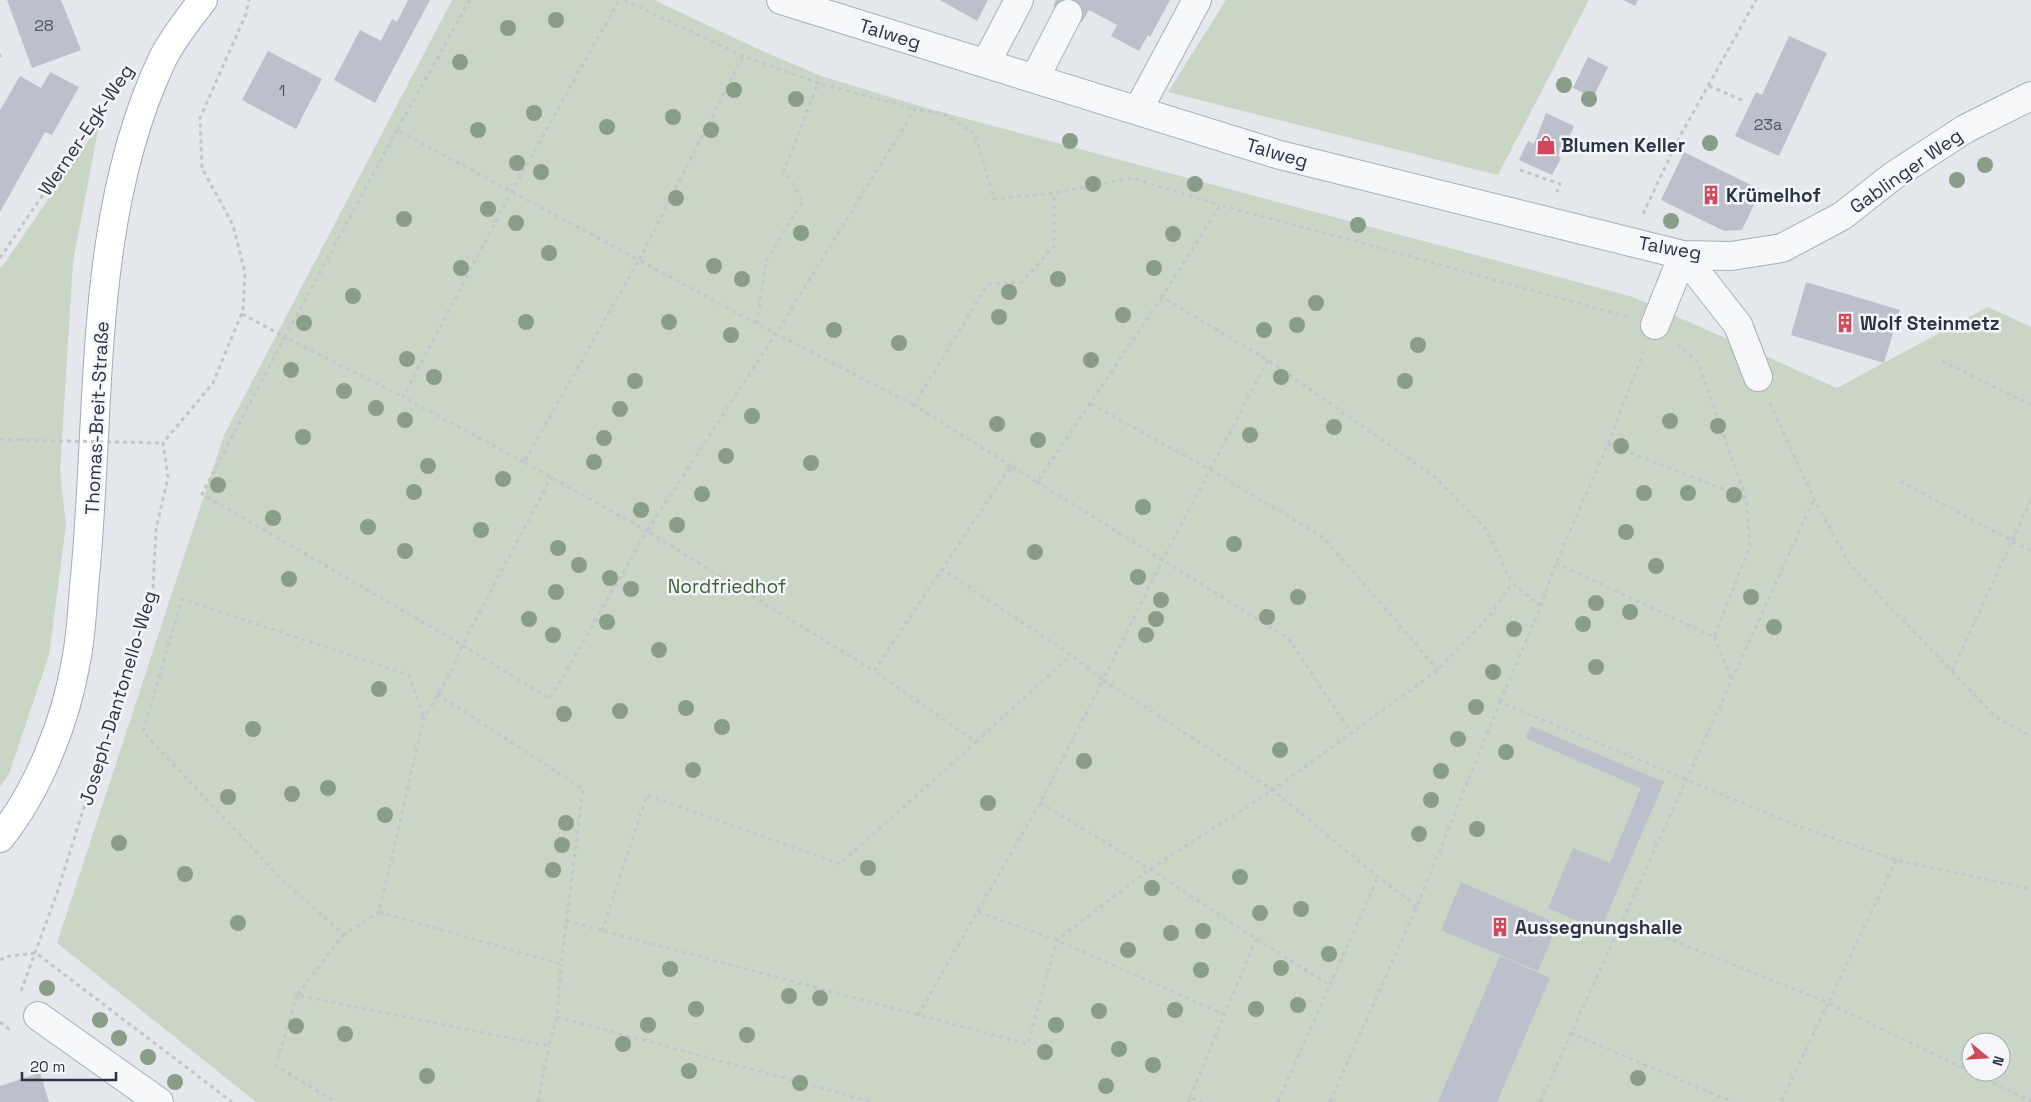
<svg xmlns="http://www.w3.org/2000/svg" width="2031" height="1102" viewBox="0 0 2031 1102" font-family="'Space Grotesk',sans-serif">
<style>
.green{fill:#c9d6c5;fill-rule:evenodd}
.building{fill:#bbc0ca}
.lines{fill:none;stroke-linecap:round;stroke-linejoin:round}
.minor-casing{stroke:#a9aeb7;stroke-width:30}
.major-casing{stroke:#a3abb8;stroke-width:30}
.path{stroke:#c2c5cb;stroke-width:3;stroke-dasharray:4 4;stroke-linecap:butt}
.minor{stroke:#f7f8fa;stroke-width:28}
.major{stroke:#fff;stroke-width:28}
.path-bridge{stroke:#c2c5cb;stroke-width:3;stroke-dasharray:4 4;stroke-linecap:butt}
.tree{fill:#899d89}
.labels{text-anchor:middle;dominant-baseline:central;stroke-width:5;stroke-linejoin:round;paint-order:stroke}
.number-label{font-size:16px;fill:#4f5766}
.street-label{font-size:19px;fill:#2b3445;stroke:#f4f6f9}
.poi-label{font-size:19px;font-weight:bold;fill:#2b3445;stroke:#f4f6f9;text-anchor:start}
.park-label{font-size:19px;fill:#3f6138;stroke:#f4f6f9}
</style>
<rect width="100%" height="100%" fill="#e4e7ec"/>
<path class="green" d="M452,0H654L758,49L821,76L926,108L1633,297L1837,388L1988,307L2031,327V1102H256L57,943L224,435ZM1971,1042H2001V1072H1971Z
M1226,0H1589L1498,175L1168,92Z
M99,125L73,262L60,471L66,525L49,655L9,774L0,787V267H2Z"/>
<path class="building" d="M7,0H61L81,50L32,68Z
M408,0H430L375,103L334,80L360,30L381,41L392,19L397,22Z
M940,0H988L977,21Z
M1056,0H1170L1150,37L1148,35L1139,51L1111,36L1117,25L1089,10L1082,22L1053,6Z
M1623,0H1638L1635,6Z
M1789,36L1827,53L1779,156L1735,136L1756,92L1762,95Z
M268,51L322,79L296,129L242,100Z
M1588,57L1608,67L1593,98L1573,88Z
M50,72L79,87L52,135L45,132L0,212V110L20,76L41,88Z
M1546,113L1574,126L1565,147L1563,146L1558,156L1561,158L1552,175L1519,160L1528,141L1534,144Z
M1684,152L1761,190L1742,230L1724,231L1661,200Z
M1806,282L1900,310L1884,363L1791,335Z
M1531,726L1664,782L1600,931L1548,908L1573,848L1610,863L1641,788L1525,738Z
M1461,882L1558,924L1538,971L1441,930Z
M1500,956L1550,978L1497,1102H1438Z
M40,1073L49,1102H0V1086Z"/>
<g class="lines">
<defs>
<path id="minor" d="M781,0L1280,155L1683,255L1731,256L1782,248L1842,216L1893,176L1965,129L2031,96
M986,63L1019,0
M1035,78L1068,14
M1138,110L1197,0
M1683,255L1738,325L1758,377
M1655,325L1683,255
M38,1016L159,1102"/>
<path id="major" d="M0,838C38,791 66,721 76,661C81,637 82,611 84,587C102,413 86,219 163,58C173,38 189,18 203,0"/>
</defs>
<use href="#minor" class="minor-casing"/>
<use href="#major" class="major-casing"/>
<path class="path" d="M470,0L397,130L639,260L743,56
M624,0L743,56L818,83L915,109
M0,54V57
M1709,86L1744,101
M397,130L285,337L403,397
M1520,170L1560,184L1557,192
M1643,214L1679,138L1756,0
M0,258L118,84
M1162,297L1037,482L1011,466L874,671L647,531L777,332L915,109L944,114L975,134L994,199L1054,193L1132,178L1220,205
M242,314L285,337L202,494L462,645L451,672L424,718L379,912L344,934L286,884L143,732L182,599L409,675L424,718
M757,324L766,261L803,201L784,171L818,83
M1268,360L1163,559L1103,680L1273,790L1378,877L1417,906
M1942,361L2031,405
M1770,403L1814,499L1850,565L1996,717L2031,736
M1091,404L1211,470L1324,538L1438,670
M0,439L19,440
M1608,444L1746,498
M524,462L403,397L512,191L619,0
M1011,466L914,405L988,284L1022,282L1054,246V193
M552,476L462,645L550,699L647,531L524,462L639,260L757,324L914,405
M1900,481L2031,551
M1037,482L1288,638L1352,734
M1556,563L1714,637L1750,546L1746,498L1698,362L1678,345
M1541,606L1512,583L1486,529L1436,478L1268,360L1162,297L1220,205L1362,243L1628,317
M1714,637L1732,680
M1952,671L2031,500
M1500,702L1541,606L1556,563L1608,444L1644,351
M976,742L1071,655
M1040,803L1150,869L1256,939L1331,986
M1896,860L1828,1003L1971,1072
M379,912L561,964L583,789L437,694
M978,912L1057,940L1225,1015
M1621,919L1828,1003L1781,1102
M566,921L1028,1044L1057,940L1150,869L1273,790L1438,670L1492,613L1512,583
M602,931L647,795L840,864L976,742L874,671
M344,934L297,995L549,1046L557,1017L561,964
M0,960L9,956L36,953L232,1102
M21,991L57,893L153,588L156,529L168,477L163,443L213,383L243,310L245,273L233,225L202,168L200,118L246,14L249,0
M297,995L276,1066L336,1102
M918,1015L1040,803L1103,680L1071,655L943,570
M557,1017L873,1102
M0,1022L9,1029L11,1028
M1570,1033L1733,1102
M1971,1072L2031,1101
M1190,1097L1256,939
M538,1102L549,1046
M1188,1102L1190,1097L1201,1102
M1278,1102L1378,877
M1330,1102L1417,906L1500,702L1793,824L1896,860L2031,889
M1540,1102L1814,499"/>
<use href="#minor" class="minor"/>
<use href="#major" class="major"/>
<path class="path-bridge" d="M19,440L163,443"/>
</g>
<g class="tree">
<circle cx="556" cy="20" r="8"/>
<circle cx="508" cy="28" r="8"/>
<circle cx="460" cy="62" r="8"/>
<circle cx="1564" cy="85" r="8"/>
<circle cx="734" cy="90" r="8"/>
<circle cx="796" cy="99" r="8"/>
<circle cx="1589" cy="99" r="8"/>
<circle cx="534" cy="113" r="8"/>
<circle cx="673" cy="117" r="8"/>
<circle cx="607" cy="127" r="8"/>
<circle cx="478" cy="130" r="8"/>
<circle cx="711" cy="130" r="8"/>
<circle cx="1070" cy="141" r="8"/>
<circle cx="1710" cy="143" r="8"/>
<circle cx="517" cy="163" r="8"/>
<circle cx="1985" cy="165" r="8"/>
<circle cx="541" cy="172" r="8"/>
<circle cx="1957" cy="180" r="8"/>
<circle cx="1093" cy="184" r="8"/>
<circle cx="1195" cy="184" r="8"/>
<circle cx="676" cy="198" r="8"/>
<circle cx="488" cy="209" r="8"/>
<circle cx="404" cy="219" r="8"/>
<circle cx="1671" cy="221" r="8"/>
<circle cx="516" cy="223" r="8"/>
<circle cx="1358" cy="225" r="8"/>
<circle cx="801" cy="233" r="8"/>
<circle cx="1173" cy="234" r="8"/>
<circle cx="549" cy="253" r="8"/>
<circle cx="714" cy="266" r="8"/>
<circle cx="461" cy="268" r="8"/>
<circle cx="1154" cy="268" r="8"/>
<circle cx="742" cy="279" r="8"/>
<circle cx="1058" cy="279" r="8"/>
<circle cx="1009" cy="292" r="8"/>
<circle cx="353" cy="296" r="8"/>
<circle cx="1316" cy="303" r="8"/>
<circle cx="1123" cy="315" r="8"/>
<circle cx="999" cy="317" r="8"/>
<circle cx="526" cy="322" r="8"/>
<circle cx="669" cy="322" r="8"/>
<circle cx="304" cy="323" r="8"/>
<circle cx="1297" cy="325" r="8"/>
<circle cx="834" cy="330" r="8"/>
<circle cx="1264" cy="330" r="8"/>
<circle cx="731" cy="335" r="8"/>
<circle cx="899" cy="343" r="8"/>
<circle cx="1418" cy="345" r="8"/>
<circle cx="407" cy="359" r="8"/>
<circle cx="1091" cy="360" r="8"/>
<circle cx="291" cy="370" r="8"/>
<circle cx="434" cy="377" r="8"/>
<circle cx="1281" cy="377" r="8"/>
<circle cx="635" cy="381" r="8"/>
<circle cx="1405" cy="381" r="8"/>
<circle cx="344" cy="391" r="8"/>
<circle cx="376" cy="408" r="8"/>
<circle cx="620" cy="409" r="8"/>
<circle cx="752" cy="416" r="8"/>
<circle cx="405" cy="420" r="8"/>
<circle cx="1670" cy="421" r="8"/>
<circle cx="997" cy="424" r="8"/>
<circle cx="1718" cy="426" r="8"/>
<circle cx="1334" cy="427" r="8"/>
<circle cx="1250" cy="435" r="8"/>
<circle cx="303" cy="437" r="8"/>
<circle cx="604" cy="438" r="8"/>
<circle cx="1038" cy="440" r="8"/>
<circle cx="1621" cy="446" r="8"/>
<circle cx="726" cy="456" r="8"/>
<circle cx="594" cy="462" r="8"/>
<circle cx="811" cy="463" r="8"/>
<circle cx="428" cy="466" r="8"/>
<circle cx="503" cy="479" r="8"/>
<circle cx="218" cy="485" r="8"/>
<circle cx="414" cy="492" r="8"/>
<circle cx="1644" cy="493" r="8"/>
<circle cx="1688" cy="493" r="8"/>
<circle cx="702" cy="494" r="8"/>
<circle cx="1734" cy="495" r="8"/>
<circle cx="1143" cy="507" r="8"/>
<circle cx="641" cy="510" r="8"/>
<circle cx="273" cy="518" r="8"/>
<circle cx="677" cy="525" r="8"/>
<circle cx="368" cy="527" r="8"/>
<circle cx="481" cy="530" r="8"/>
<circle cx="1626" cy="532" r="8"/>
<circle cx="1234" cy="544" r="8"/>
<circle cx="558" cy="548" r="8"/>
<circle cx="405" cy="551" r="8"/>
<circle cx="1035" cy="552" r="8"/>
<circle cx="579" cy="565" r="8"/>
<circle cx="1656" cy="566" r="8"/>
<circle cx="1138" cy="577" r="8"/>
<circle cx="610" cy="578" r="8"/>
<circle cx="289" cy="579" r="8"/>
<circle cx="631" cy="589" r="8"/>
<circle cx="556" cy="592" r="8"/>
<circle cx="1298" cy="597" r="8"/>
<circle cx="1751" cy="597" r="8"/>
<circle cx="1161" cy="600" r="8"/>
<circle cx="1596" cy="603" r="8"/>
<circle cx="1630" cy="612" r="8"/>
<circle cx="1267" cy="617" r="8"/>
<circle cx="529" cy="619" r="8"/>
<circle cx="1156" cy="619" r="8"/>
<circle cx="607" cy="622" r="8"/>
<circle cx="1583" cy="624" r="8"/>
<circle cx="1774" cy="627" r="8"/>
<circle cx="1514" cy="629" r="8"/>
<circle cx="553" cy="635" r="8"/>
<circle cx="1146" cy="635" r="8"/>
<circle cx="659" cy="650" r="8"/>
<circle cx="1596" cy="667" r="8"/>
<circle cx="1493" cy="672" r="8"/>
<circle cx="379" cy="689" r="8"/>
<circle cx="1476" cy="707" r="8"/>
<circle cx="686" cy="708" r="8"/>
<circle cx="620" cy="711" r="8"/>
<circle cx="564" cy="714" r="8"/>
<circle cx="722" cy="727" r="8"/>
<circle cx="253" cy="729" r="8"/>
<circle cx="1458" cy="739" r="8"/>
<circle cx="1280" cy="750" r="8"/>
<circle cx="1506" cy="752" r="8"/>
<circle cx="1084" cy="761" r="8"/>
<circle cx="693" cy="770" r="8"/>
<circle cx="1441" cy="771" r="8"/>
<circle cx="328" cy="788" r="8"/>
<circle cx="292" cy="794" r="8"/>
<circle cx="228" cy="797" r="8"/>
<circle cx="1431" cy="800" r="8"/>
<circle cx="988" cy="803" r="8"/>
<circle cx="385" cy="815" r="8"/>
<circle cx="566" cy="823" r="8"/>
<circle cx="1477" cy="829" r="8"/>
<circle cx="1419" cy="834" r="8"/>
<circle cx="119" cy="843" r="8"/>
<circle cx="562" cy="845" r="8"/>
<circle cx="868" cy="868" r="8"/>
<circle cx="553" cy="870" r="8"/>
<circle cx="185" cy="874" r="8"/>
<circle cx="1240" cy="877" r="8"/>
<circle cx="1152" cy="888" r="8"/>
<circle cx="1301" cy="909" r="8"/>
<circle cx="1260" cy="913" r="8"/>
<circle cx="238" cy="923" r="8"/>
<circle cx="1203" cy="931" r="8"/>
<circle cx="1171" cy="933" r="8"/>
<circle cx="1128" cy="950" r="8"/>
<circle cx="1329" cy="954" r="8"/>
<circle cx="1281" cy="968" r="8"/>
<circle cx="670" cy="969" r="8"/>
<circle cx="1201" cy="970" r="8"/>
<circle cx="47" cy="988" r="8"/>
<circle cx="789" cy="996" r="8"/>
<circle cx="820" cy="998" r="8"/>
<circle cx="1298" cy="1005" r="8"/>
<circle cx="696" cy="1009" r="8"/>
<circle cx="1256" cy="1009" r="8"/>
<circle cx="1175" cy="1010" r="8"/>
<circle cx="1099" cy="1011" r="8"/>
<circle cx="100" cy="1020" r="8"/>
<circle cx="648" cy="1025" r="8"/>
<circle cx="1056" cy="1025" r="8"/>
<circle cx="296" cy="1026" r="8"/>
<circle cx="345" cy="1034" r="8"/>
<circle cx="747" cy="1035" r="8"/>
<circle cx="119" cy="1038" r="8"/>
<circle cx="623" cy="1044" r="8"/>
<circle cx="1119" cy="1049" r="8"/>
<circle cx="1045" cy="1052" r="8"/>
<circle cx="148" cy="1057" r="8"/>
<circle cx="1153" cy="1065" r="8"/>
<circle cx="689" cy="1071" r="8"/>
<circle cx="427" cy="1076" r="8"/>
<circle cx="1638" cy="1078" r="8"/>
<circle cx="175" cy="1082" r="8"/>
<circle cx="800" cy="1083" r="8"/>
<circle cx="1106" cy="1086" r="8"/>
</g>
<defs>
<symbol id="shop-bare" viewBox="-9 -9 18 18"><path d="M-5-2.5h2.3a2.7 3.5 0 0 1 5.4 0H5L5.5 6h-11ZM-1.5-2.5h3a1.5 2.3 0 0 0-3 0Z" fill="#d1495b" stroke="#f4f6f9" stroke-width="2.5" paint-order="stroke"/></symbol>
<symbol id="building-bare" viewBox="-9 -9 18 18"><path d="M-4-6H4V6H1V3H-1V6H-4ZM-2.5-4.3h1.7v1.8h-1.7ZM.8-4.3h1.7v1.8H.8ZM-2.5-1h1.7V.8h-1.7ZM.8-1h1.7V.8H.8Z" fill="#d1495b" stroke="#f4f6f9" stroke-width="2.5" paint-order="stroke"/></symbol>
</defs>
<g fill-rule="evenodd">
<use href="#shop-bare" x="1532" y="131" width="28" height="28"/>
<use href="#building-bare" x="1697" y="181" width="28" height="28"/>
<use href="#building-bare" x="1831" y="309" width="28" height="28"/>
<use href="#building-bare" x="1486" y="913" width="28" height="28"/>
</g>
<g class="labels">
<g class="number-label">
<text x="44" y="25">28</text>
<text x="282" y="90">1</text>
<text x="1768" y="124">23a</text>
</g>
<g class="street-label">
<text transform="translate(890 34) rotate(17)">Talweg</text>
<text transform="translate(86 130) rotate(-56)">Werner-Egk-Weg</text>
<text transform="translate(1277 153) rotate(16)">Talweg</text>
<text transform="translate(1906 171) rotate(-35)">Gablinger Weg</text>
<text transform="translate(1670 248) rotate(10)">Talweg</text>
<text transform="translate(97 418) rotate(-87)">Thomas-Breit-Straße</text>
<text transform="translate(118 698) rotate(-73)">Joseph-Dantonello-Weg</text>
</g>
<g class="poi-label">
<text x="1561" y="145">Blumen Keller</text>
<text x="1726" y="195">Krümelhof</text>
<text x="1860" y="323">Wolf Steinmetz</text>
<text x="1515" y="927">Aussegnungshalle</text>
</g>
<g class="park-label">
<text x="727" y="586">Nordfriedhof</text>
</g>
</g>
<g transform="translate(1986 1057) rotate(108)"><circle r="24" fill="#f4f6f9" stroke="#a4a8b1"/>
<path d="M0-4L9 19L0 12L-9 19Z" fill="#d1495b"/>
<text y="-8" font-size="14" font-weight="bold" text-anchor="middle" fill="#2b3445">N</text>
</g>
<path d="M22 1072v8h94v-8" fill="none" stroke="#2b3445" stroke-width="2.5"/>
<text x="30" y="1072" font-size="15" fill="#2b3445" stroke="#f4f6f9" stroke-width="4" paint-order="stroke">20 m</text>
</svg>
